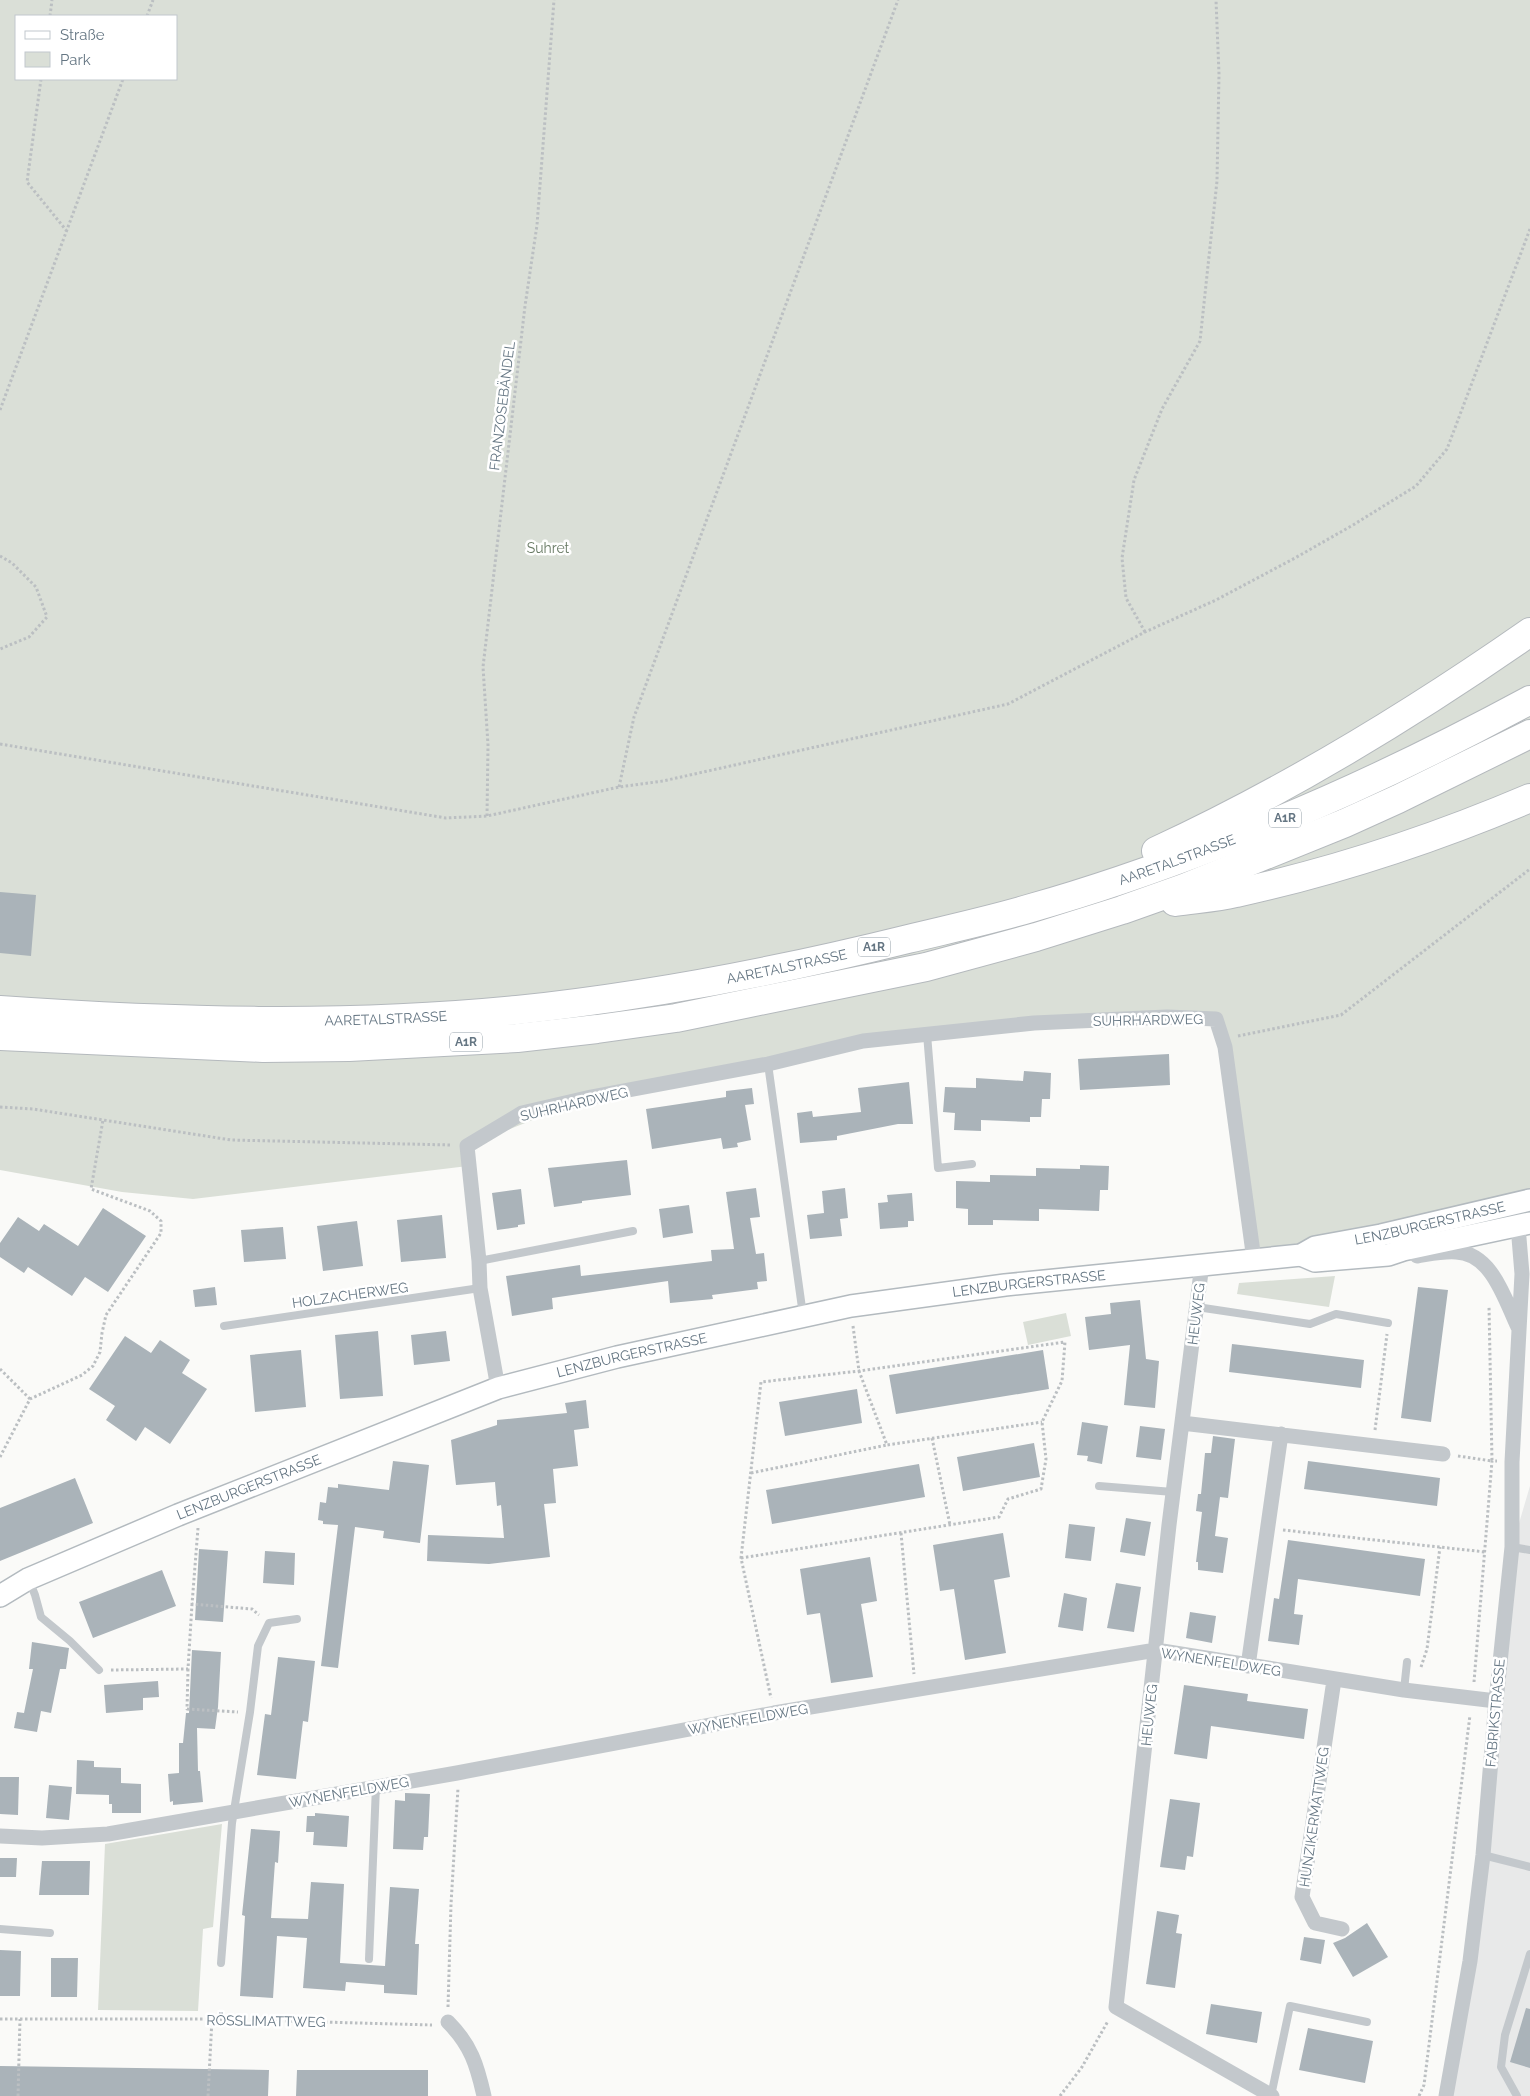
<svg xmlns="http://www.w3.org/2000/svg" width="1530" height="2096" viewBox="0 0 1530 2096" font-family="Raleway,sans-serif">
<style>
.built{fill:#e8e9e9}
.green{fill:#dadfd7;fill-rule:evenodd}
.building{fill:#aab3b9}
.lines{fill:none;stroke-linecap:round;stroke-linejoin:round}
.secondary-casing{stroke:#b3babf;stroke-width:24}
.motorway-casing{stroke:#b4b9bd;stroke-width:30}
.path{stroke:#bbbfc2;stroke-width:3;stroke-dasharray:2.5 2.5;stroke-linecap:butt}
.service{stroke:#c3c8cc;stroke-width:8}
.minor{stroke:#c3c8cc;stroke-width:15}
.secondary{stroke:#fff;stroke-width:21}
.motorway{stroke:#fff;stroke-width:28}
.labels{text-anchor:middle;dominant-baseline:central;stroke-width:5;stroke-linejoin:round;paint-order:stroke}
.shield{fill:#fff;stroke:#939fa8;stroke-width:1}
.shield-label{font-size:12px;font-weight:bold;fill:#657683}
.street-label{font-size:14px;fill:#657683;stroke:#fff}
.park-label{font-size:14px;fill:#687a64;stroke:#fff}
</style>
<rect width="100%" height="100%" fill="#fafaf8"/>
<path class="built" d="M1530,1486V2096H1446L1449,2089L1512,1547Z"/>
<path class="green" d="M0,0H1530V1212L1439,1235L1254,1260L1216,1020L1167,1017L863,1041L591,1097L467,1146L468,1166L193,1199L122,1192L0,1170ZM16,16H176V79H16Z
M1335,1276L1329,1307L1237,1294L1239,1283Z
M1066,1313L1071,1336L1028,1345L1023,1322Z
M222,1824L213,1927L203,1929L198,2011L98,2010L105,1844Z"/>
<path class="building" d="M0,892L36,895L31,956L0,953Z
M1169,1054L1170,1085L1080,1090L1078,1059Z
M1024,1071L1051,1073L1050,1099H1042L1041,1117H1030V1122L981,1120V1131L954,1130L955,1113L943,1112L945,1087L976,1088V1078L1023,1081Z
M909,1082L913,1124H898L837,1136V1140L800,1143L797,1113L812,1111L813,1117L861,1112L858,1088Z
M752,1088L754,1104L745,1105L751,1140L737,1143L738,1147L723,1149L721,1138L652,1149L646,1109L726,1097V1091Z
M627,1160L631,1195L582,1201V1203L554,1207L548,1168Z
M1080,1165L1109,1166L1108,1190H1100L1099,1211L1039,1209V1221L993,1220V1225H968V1209L956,1208V1181L990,1182V1175L1036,1176V1168L1080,1169Z
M756,1188L760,1217L750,1218L756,1254L764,1253L767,1281L757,1282L758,1289L712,1295L713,1299L670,1303L668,1281L552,1298L553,1309L512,1316L506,1276L580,1265L581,1276L712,1261L711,1250L734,1249L726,1192Z
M845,1188L848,1218L840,1219L842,1236L810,1239L807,1215L824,1213L822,1191Z
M521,1189L525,1224L518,1225V1227L497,1230L492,1193Z
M912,1193L914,1221H908V1227L880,1229L878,1203L888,1202L887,1195Z
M689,1205L693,1233L663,1238L659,1209Z
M103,1208L146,1236L108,1292L85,1277L72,1296L28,1267L24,1273L0,1257V1243L18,1217L39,1231L44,1224L78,1246Z
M442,1215L446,1258L401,1262L397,1220Z
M357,1221L363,1266L323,1271L317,1226Z
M283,1227L286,1259L244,1262L241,1230Z
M215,1287L217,1305L195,1307L193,1290Z
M1418,1287L1448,1290L1431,1422L1401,1418Z
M1140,1300L1146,1359L1159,1361L1155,1408L1124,1405L1130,1345L1089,1350L1085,1317L1111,1314L1110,1303Z
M378,1331L383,1396L340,1399L335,1335Z
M446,1331L450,1361L414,1365L411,1335Z
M125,1336L151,1353L160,1340L190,1360L182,1373L207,1389L170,1444L145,1427L136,1441L106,1420L115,1406L89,1389Z
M1232,1344L1364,1360L1361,1388L1229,1372Z
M301,1350L306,1407L255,1412L250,1355Z
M1043,1350L1049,1389L896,1414L889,1375Z
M857,1389L862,1423L785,1436L779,1402Z
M586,1400L589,1428L574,1430L578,1466L553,1469L556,1503L544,1504L550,1557L489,1564L427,1561L428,1535L504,1538L501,1505L497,1506L495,1482L456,1485L451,1440L497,1425V1420L567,1413L565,1403Z
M1082,1422L1108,1426L1102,1464L1087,1461L1088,1456L1077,1455Z
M1140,1426L1165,1429L1161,1460L1136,1457Z
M1213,1436L1235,1439L1228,1498L1220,1497L1215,1536L1228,1538L1223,1573L1198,1570V1562H1196L1202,1512L1196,1511L1198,1494H1201L1205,1453H1211Z
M1034,1443L1040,1477L963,1491L957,1457Z
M393,1461L429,1465L420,1543L383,1538L384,1531L355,1527L338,1668L321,1666L338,1525L323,1524V1521L318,1520L320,1502L326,1503L328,1487L338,1488V1484L389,1490Z
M1308,1461L1440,1478L1437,1506L1304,1489Z
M919,1464L925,1497L772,1524L766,1490Z
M75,1478L93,1523L0,1561V1508Z
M1126,1518L1151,1522L1145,1556L1120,1552Z
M1069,1524L1095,1527L1091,1561L1065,1558Z
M1003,1533L1010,1577L994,1580L1006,1653L965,1660L954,1589L940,1591L933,1545Z
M1288,1540L1425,1559L1420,1596L1298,1579L1294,1614L1303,1615L1299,1645L1268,1641L1274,1598L1279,1599Z
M199,1549L228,1551L223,1622L195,1620Z
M265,1551L295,1553L294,1585L263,1583Z
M870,1557L877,1601L861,1604L873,1677L831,1683L820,1613L807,1615L800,1569Z
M162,1570L176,1606L93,1638L79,1602Z
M1116,1583L1141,1587L1134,1632L1107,1628Z
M1064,1593L1087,1598L1083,1631L1058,1627Z
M1190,1612L1216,1616L1212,1643L1186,1638Z
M32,1642L69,1648L66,1669H60L51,1713L41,1711L37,1732L14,1728L17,1712L24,1713L33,1669H29Z
M192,1650L221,1652L218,1707L215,1729L197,1728L198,1771H200L203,1802L173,1805V1801L170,1802L168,1774L179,1773V1743H183L186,1713H189Z
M278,1657L315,1661L308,1722L303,1721L296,1779L257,1775L265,1714L271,1715Z
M158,1681L159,1697L143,1698V1710L106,1713L104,1685Z
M1184,1685L1248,1694L1247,1701L1308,1709L1304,1739L1211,1726L1207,1759L1174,1754Z
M77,1760L94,1761V1767L121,1768V1783L141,1784V1813H112V1804H109V1795L76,1794Z
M0,1777H19L18,1815L0,1814Z
M49,1785L72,1787L69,1820L46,1818Z
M405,1793L430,1794L428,1837H424L423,1850L393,1849L395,1800L405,1801Z
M1170,1799L1200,1803L1193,1857L1187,1856L1185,1870L1160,1867Z
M315,1813L349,1816L347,1847L313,1845L314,1832H306L307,1816H315Z
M251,1829L280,1831L278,1863L275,1862L271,1918L308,1919L311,1882L344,1884L340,1963L385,1966L390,1887L419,1889L415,1944H419L417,1995L384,1993V1985L346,1982L345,1991L303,1988L307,1938L277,1936L273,1998L240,1996L245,1916L242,1915Z
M0,1858H17L16,1877H0Z
M42,1861H90L89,1895H39Z
M1157,1911L1179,1915L1176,1933L1182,1934L1175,1988L1146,1984Z
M1367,1923L1388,1957L1353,1977L1333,1943L1345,1938Z
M1304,1937L1325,1940L1321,1964L1300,1960Z
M0,1950L21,1951L20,1996H0Z
M51,1958H78L77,1997H51Z
M1211,2004L1262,2012L1257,2043L1206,2034Z
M1526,2008L1530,2009V2068L1510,2062Z
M1308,2028L1373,2041L1365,2083L1299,2070Z
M0,2066L269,2070L268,2096H0Z
M297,2070H428V2096H296Z"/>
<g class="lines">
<defs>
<g id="secondary">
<path d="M1301,1255L1315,1261L1388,1255L1403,1250L1530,1223"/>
<path id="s1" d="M0,1596L28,1579L178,1515L498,1388L617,1357L851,1306L1005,1285L1301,1255L1315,1247L1381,1235L1530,1200"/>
</g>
<g id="motorway">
<path d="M1156,851C1288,790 1411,715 1530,632"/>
<path d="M1175,902C1195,899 1216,898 1236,893C1336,871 1436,838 1530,798"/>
<path id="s2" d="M0,1010C172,1022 345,1027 517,1010C649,996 779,971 908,939C949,929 991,920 1031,908C1095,890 1158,868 1220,844C1326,804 1430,754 1530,700"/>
<path d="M0,1036L263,1048L349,1047L517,1038L597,1029L676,1018L926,967L1036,937L1122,910L1184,888L1345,823L1398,799L1530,734"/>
</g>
</defs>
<use href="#secondary" class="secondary-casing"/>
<use href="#motorway" class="motorway-casing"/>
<path class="path" d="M50,16L52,0
M147,16L153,0
M41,79L27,182L66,230
M0,410L123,79
M0,556L12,563L36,587L47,617L29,637L0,649
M1145,632L1126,598L1122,558L1134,480L1162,409L1200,341L1217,181L1219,74L1216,0
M0,744L446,818L487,816L619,787L663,781L1008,704L1145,632L1216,600L1295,558L1353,525L1416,486L1447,449L1530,229
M619,787L634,717L898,0
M487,816L488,745L483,667L525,306L537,225L554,0
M1238,1036L1341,1015L1530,869
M0,1107L33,1109L231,1140L451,1145
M853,1326L859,1371L887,1445L1042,1422
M0,1369L30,1399
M1375,1430L1387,1334
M932,1438L950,1525
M1458,1456L1492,1461L1489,1306
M0,1457L30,1399L82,1375L93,1366L100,1352L102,1333L106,1315L161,1233V1221L150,1211L91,1189L103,1120
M751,1473L887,1445
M198,1528L192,1604L252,1609L259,1615
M1283,1530L1485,1552
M901,1533L914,1674
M741,1558L999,1517L1008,1499L1041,1489L1046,1459L1042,1422L1062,1381L1065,1342L859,1371L761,1382L741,1558L771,1698
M1421,1667L1427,1649L1440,1547
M188,1669L187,1709L238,1712
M111,1670L188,1669L192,1604
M1474,1682L1492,1461H1497
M448,2007L451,1904L458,1788
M0,2019H212L432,2025
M18,2096L20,2019
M208,2096L212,2019
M1060,2096L1082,2067L1108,2021
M1419,2096L1424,2085L1470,1715"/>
<path class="service" d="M927,1034L938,1168L972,1164
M768,1064L803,1315
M479,1261L633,1231
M1197,1307L1310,1324L1336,1314L1388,1323
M224,1326L480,1288
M1099,1486L1173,1492
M1512,1547L1530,1550
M29,1580L35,1595L41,1617L70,1641L99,1670
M1404,1690L1407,1662
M1483,1855L1530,1867
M0,1929L50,1933
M369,1959L376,1786
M221,1963L232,1823L250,1712L258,1646L269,1623L297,1619
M1271,2096L1290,2006L1367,2022
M1517,2096L1501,2067L1505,2035L1530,1954"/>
<path class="minor" d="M1417,1256C1430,1254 1443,1251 1456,1252C1492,1253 1505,1300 1518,1327
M1202,1264L1169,1525L1116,2007L1272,2096
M498,1388L480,1288L479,1261L467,1146L522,1113L591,1097L768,1064L863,1041L1034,1023L1167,1017L1216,1019L1225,1047L1254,1260
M1182,1423L1443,1454
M1248,1666L1281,1434
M1334,1680L1302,1897L1315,1923L1342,1929
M0,1836L42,1838L108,1834L457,1773L774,1713L1156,1650L1404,1690L1496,1701
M448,2022C471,2045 477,2065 484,2096
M1446,2096L1470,1961L1483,1855L1496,1701L1512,1547V1462L1522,1274L1518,1226"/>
<use href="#secondary" class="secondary"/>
<use href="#motorway" class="motorway"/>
</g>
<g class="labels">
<g class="shield">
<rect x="1269" y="808.5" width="32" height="19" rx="4"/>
<rect x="858" y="937.5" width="32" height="19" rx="4"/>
<rect x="450" y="1032.5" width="32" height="19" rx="4"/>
</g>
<g class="shield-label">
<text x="1285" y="818">A1R</text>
<text x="874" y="947">A1R</text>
<text x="466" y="1042">A1R</text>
</g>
<g class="street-label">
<text transform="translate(502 406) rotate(-83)">FRANZOSEBÄNDEL</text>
<text stroke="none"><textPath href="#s2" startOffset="1196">AARETALSTRASSE</textPath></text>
<text stroke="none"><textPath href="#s2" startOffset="791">AARETALSTRASSE</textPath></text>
<text stroke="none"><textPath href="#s2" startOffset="386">AARETALSTRASSE</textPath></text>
<text transform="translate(1148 1020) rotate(-1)">SUHRHARDWEG</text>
<text transform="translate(574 1104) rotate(-13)">SUHRHARDWEG</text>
<text stroke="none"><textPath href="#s1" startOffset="1489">LENZBURGERSTRASSE</textPath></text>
<text stroke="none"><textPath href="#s1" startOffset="1082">LENZBURGERSTRASSE</textPath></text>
<text transform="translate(350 1295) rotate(-8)">HOLZACHERWEG</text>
<text transform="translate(1196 1314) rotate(-83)">HEUWEG</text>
<text stroke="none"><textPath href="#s1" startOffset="678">LENZBURGERSTRASSE</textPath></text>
<text stroke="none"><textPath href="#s1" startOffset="272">LENZBURGERSTRASSE</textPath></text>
<text transform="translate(1221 1662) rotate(9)">WYNENFELDWEG</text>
<text transform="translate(1495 1713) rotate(-85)">FABRIKSTRASSE</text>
<text transform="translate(1149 1715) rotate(-84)">HEUWEG</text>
<text transform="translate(748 1719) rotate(-10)">WYNENFELDWEG</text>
<text transform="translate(349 1792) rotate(-10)">WYNENFELDWEG</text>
<text transform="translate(1314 1817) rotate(-82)">HUNZIKERMATTWEG</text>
<text transform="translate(266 2021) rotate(1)">RÖSSLIMATTWEG</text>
</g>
<g class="park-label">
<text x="548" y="548">Suhret</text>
</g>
</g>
<rect x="15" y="15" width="162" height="65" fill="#ffffff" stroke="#c1c8cd"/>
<rect x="25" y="31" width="25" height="8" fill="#ffffff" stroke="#c1c8cd"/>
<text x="60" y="40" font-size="15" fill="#657683">Straße</text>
<rect x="25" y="52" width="25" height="15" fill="#dadfd7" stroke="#c1c8cd"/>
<text x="60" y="65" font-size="15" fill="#657683">Park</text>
</svg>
